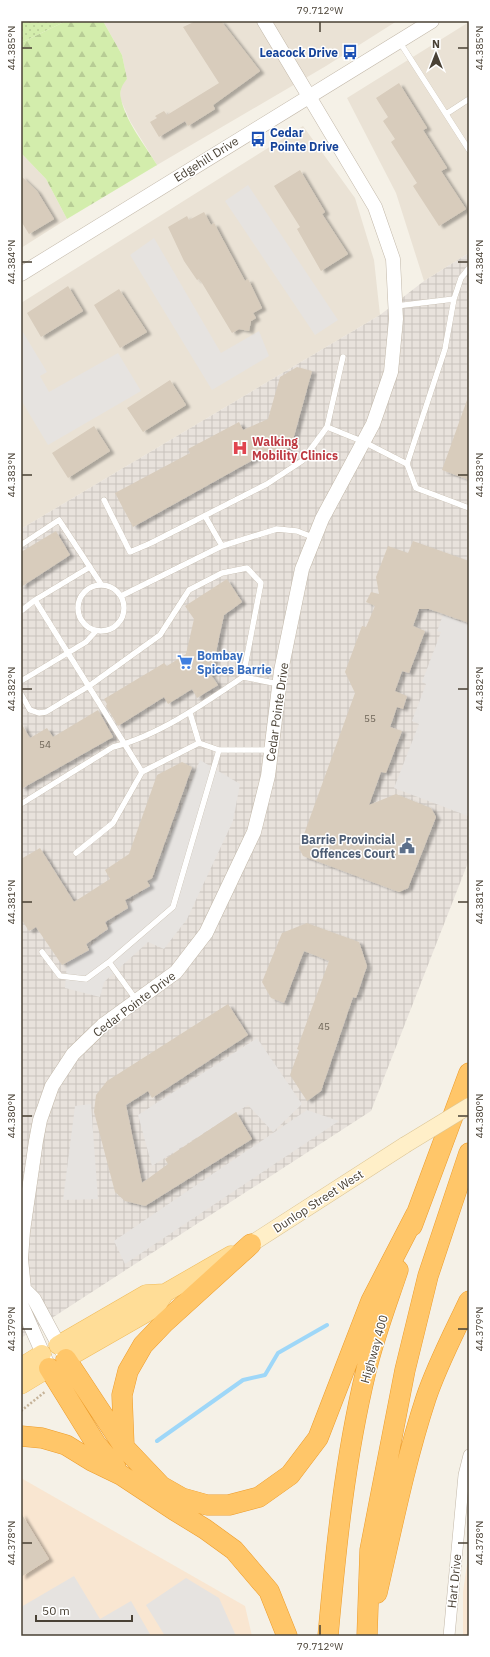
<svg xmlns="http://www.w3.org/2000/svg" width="490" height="1657" viewBox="0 0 490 1657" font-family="'IBM Plex Sans',sans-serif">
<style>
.residential{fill:#eae2d5}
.commercial{fill:#f9e6d1}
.industrial{fill:url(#industrial-grid)}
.grass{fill:url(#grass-dots)}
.forest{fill:url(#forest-firs)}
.parking{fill:#e6e3e0}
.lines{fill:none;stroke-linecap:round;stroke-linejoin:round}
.stream{stroke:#9ed7f8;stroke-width:4}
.building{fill:#d8ccbc;filter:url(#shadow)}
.service-casing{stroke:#c2b8a9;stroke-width:6}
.minor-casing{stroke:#c2b8a9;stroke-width:12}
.tertiary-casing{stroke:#c2b8a9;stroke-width:15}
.secondary-casing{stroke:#ddc695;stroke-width:17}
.primary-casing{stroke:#f0bc5b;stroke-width:19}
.motorway-casing{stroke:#ed9c2a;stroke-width:21}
.path{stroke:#c5b399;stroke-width:2.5;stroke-dasharray:2 2;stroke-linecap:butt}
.service{stroke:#fff;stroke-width:5.5}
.minor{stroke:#fff;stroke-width:11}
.tertiary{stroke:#fff;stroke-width:14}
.secondary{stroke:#ffefc8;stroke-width:16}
.primary{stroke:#ffdd97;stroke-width:18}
.motorway{stroke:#ffc669;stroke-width:20}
.secondary-bridge-casing{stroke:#ddc695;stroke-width:17;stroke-linecap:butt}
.secondary-bridge{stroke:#ffefc8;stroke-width:16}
.ticks{fill:none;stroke:#494135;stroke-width:1.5}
.labels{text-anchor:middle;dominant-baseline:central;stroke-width:3;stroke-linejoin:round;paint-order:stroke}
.number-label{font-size:10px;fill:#6d6457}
.transit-label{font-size:12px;font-weight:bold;fill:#164399;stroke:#fff;text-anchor:end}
.street-label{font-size:12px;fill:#494135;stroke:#fff}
.health-label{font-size:12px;font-weight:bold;fill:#be3a42;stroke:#fff;text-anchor:start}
.shop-label{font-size:12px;font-weight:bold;fill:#366cbe;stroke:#fff;text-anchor:start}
.service-label{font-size:12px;font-weight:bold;fill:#4e5e75;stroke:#fff;text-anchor:end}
.neatline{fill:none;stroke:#494135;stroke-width:1.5}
.ticks-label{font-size:10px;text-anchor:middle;fill:#494135}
</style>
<defs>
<pattern id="industrial-grid" width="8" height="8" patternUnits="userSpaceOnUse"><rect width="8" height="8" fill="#e8e2dc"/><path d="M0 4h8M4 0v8" fill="none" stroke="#c8c3bd"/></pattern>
<pattern id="grass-dots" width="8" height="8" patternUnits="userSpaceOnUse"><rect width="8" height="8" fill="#d3edac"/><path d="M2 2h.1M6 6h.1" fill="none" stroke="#b7cc95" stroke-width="1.8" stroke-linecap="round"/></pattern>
<pattern id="forest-firs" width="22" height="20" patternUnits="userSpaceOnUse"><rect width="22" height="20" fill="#d3edac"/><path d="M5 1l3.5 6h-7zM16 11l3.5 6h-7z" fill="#b7cc95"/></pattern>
<filter id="shadow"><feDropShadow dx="4.5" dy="2.5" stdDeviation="1" flood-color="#0004"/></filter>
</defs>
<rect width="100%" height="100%" fill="#f5f1e7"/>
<path class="residential" d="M103,21H397L326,66L157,165L130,121L120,98L121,85L127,79L122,55Z
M469,22V253L424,281L396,193L347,98Z
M303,126L355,198L374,260L380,315L21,529V303Z
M21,153L46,179L67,219L21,248Z"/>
<path class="commercial" d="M21,1478L245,1606L252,1636H21Z
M469,1550V1636H463V1592Z"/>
<path class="industrial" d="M469,253V860L371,1111L21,1338V529L380,315L424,281Z"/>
<path class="grass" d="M21,21H66L21,43Z"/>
<path class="forest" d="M66,21H103L122,55L127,79C122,85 119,91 121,99C126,122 145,145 157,165L67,219L46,179L21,153V43Z"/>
<path class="parking" d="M248,185L338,320L315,335L225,201Z
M154,238L221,353L259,331L269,356L212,390L130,255Z
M21,329L47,372L40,376L49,392L118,353L141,391L48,445L21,400Z
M443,615L469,625L468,816L394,788L419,724L412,721L426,684L422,682L441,632L437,631Z
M200,760L240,784L233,821L187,919L164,949L148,942L104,982L100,997L65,988L67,962L83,954L153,880Z
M257,1038L302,1104L273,1132L248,1105L152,1166L138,1115Z
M91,1104L98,1199L63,1200L75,1106Z
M307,1110L339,1121L125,1264L114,1241Z
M74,1576L100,1619L131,1601L151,1636H21V1607Z
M186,1578L219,1598L236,1636H165L146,1605Z"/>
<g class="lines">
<path class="stream" d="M157,1441L243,1380L265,1375L278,1353L327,1325"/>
</g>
<path class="building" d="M196,21H221L260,71L213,105L215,109L188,126L185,121L159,137L150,122L157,118L155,116L164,111L167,115L219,83L183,27Z
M399,83L427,128L423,130L447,168L441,171L466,209L439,226L413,186L417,183L391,142L395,139L383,121L388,117L376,98Z
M300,170L325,212L322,214L348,254L321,271L297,229L300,227L274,186Z
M21,176L37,191L54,219L29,234L21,221Z
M204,212L211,225L214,223L245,281L248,279L262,308L253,313L256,318L251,321L249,331L239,329L232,333L202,283L199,279L197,280L184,261L168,227L187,216L189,220Z
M68,286L83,311L41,337L27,313Z
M119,289L147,332L120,348L94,305Z
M297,367L312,371L291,447L271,458L260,456L133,527L115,493L190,453L188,449L239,422L243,430L268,419L280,377Z
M170,380L186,405L143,432L127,408Z
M467,400H469V480L442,470Z
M94,426L110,451L68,478L52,453Z
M56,531L70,555L21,587V552Z
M413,541L469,561V623L429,609H419L413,626L425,631L409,673L402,671L395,691L407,696L403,709L397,707L390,727L402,731L386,773L381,772L369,805L396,794L431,808L436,817L408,888L399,892L303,856L299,848L355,693L345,672L362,626L366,627L375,606L366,602L371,592L379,594L376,577L388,546L408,553Z
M227,579L242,602L224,615L211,675L218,685L197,698L192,689L168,704L164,697L118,726L106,706L107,704L104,699L164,663L167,666L186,654L194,619L185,606Z
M98,710L113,737L21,789V723L30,738L47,728L53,737Z
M182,762L192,767L152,878L147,881L150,886L125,900L128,908L105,922L108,929L86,944L89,950L62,965L36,927L29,931L21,919V859L40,848L74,902L110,879L105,870L129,854L157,775Z
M307,923L359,942L367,966L356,998L353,997L321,1091L307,1101L290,1075L299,1050L297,1049L329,961L304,951L284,1003L271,998L262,982L282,933Z
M228,1004L248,1035L152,1098L148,1091L126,1105L142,1183L168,1164L165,1159L236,1112L252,1139L145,1206L125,1201L115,1192L94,1112L96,1095L107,1081Z
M21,1513L49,1559L21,1577Z"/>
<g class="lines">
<defs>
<path id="service" d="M399,41L469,150
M446,114L469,99
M454,299L461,278L469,268
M343,357L327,427L364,442L407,464L445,349L454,299L396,306
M407,464L416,488L469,508
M104,500L130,552L151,543L267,484L302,461L327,427
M205,516L222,546L277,529L297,531L315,538
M21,545L59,520L101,584
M78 608a23 23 0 1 1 46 0a23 23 0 1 1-46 0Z
M121,596L222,546
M35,600L142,772
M21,611L35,600L90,567
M243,677L279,684
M21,681L86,642L96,631
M21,694L30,710L39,713L46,712L89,686L160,635L189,590L222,573L247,568L261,583L243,677C205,703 158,736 113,747L21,804
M190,713L199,743
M76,853L113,823L142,772L199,743L219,750H271
M42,952L60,976L86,979L109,962L173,907L219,750
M109,962L137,1001"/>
<path id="minor" d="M449,1636L464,1475L469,1455"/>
<path id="tertiary" d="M21,274L432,21
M24,1289L34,1299L63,1353
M47,1363L21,1304L24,1289L21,1259L23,1231L36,1141L40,1120L52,1086L73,1054L103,1025L176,972L206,933L254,832L268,776L281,671L302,569L322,519L373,424L391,372L396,319L393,259L375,207L264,21"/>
<path id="secondary" d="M251,1244L405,1145"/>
<path id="primary" d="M58,1345L146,1294L165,1293L231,1255
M66,1359L155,1308L165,1293
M21,1367L42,1354
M21,1385L49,1368"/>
<path id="motorway" d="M412,1226L469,1073
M66,1359L124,1447L161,1486L182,1498L207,1505H229L259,1497L290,1475L318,1438L371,1301L416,1214
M49,1368L96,1444L116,1468
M21,1436L42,1438L66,1445L92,1461L121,1475L174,1510L205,1529L234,1550L269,1591L287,1636
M124,1445L122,1395L128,1371L143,1345L164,1323L251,1244
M377,1593C392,1528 405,1462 426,1398C437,1365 454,1333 469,1301
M328,1636C336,1547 345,1458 366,1371C374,1337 387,1303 398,1270
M367,1636L370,1550L405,1370L428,1276L469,1153"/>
</defs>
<use href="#service" class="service-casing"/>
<use href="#minor" class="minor-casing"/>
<use href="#tertiary" class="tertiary-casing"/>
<use href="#secondary" class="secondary-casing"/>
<use href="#primary" class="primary-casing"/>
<use href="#motorway" class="motorway-casing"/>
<path class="path" d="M21,1411L46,1391"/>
<use href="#service" class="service"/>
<use href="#minor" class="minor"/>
<use href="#tertiary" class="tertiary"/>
<use href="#secondary" class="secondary"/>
<use href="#primary" class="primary"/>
<use href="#motorway" class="motorway"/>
<defs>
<path id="secondary-bridge" d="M405,1145L469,1106"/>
</defs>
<use href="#secondary-bridge" class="secondary-bridge-casing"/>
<use href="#secondary-bridge" class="secondary-bridge"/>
</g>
<path class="ticks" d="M320,22V32M22,48H32M458,48H468M22,262H32M458,262H468M22,475H32M458,475H468M22,689H32M458,689H468M22,902H32M458,902H468M22,1116H32M458,1116H468M22,1329H32M458,1329H468M22,1543H32M458,1543H468M320,1625V1635"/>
<defs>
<symbol id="bus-bare" viewBox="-9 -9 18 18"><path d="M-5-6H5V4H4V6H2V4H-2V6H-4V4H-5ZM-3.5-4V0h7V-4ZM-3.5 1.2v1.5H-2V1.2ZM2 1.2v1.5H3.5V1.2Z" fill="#1a4fb4" stroke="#fff" stroke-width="2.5" paint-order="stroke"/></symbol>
<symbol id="hospital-bare" viewBox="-9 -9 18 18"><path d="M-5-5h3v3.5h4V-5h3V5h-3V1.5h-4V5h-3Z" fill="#e0444e" stroke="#fff" stroke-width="2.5" paint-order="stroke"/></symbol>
<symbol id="supermarket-bare" viewBox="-9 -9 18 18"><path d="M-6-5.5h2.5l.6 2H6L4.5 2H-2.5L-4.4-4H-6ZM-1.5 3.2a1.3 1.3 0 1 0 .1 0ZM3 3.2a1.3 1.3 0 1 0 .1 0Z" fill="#3f7fe0" stroke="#fff" stroke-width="2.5" paint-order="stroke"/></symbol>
<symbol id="civic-bare" viewBox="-9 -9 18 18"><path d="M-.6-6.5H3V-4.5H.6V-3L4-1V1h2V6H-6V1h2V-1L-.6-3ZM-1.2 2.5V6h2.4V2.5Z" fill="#5c6f8a" stroke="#fff" stroke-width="2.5" paint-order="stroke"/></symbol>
</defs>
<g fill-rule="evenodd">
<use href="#bus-bare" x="339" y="41" width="22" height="22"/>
<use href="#bus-bare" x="247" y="128" width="22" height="22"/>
<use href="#hospital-bare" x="229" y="437" width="22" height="22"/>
<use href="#supermarket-bare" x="174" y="651" width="22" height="22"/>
<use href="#civic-bare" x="396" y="835" width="22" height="22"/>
</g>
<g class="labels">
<g class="number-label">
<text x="370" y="718">55</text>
<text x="45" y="744">54</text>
<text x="324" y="1026">45</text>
</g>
<g class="transit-label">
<text x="338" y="52">Leacock Drive</text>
<text x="270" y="132" text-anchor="start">Cedar<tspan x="270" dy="14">Pointe Drive</tspan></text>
</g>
<g class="street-label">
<text transform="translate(206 159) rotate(-32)">Edgehill Drive</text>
<text transform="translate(277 712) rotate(-82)">Cedar Pointe Drive</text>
<text transform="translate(134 1004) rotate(-37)">Cedar Pointe Drive</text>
<text transform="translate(318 1201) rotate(-33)">Dunlop Street West</text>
<text transform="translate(374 1349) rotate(-74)">Highway 400</text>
<text transform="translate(454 1581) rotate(-84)">Hart Drive</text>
</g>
<g class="health-label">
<text x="252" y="441">Walking<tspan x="252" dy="14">Mobility Clinics</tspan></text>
</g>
<g class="shop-label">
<text x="197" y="655">Bombay<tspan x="197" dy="14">Spices Barrie</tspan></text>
</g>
<g class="service-label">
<text x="395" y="839">Barrie Provincial<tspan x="395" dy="14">Offences Court</tspan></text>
</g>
</g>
<rect width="490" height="1657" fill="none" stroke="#ffffff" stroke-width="44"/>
<g transform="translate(436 54)" stroke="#ffffff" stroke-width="3" paint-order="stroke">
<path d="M0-3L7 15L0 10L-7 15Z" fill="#494135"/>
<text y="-6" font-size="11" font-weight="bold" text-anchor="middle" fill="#494135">N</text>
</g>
<path d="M36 1615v6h96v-6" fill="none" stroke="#494135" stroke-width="2"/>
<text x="42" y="1615" font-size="12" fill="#494135" stroke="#ffffff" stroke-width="3" paint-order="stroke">50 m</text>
<rect x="22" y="22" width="446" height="1613" class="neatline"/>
<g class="ticks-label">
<text x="320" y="14">79.712°W</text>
<text transform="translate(11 48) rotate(-90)" y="4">44.385°N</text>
<text transform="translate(479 48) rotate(-90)" y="4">44.385°N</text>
<text transform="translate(11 262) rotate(-90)" y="4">44.384°N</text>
<text transform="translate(479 262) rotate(-90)" y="4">44.384°N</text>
<text transform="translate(11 475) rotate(-90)" y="4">44.383°N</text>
<text transform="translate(479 475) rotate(-90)" y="4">44.383°N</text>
<text transform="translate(11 689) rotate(-90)" y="4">44.382°N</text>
<text transform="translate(479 689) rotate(-90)" y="4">44.382°N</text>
<text transform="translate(11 902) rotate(-90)" y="4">44.381°N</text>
<text transform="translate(479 902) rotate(-90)" y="4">44.381°N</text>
<text transform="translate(11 1116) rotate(-90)" y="4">44.380°N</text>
<text transform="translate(479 1116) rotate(-90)" y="4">44.380°N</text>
<text transform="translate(11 1329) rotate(-90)" y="4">44.379°N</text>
<text transform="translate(479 1329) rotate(-90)" y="4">44.379°N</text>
<text transform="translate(11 1543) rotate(-90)" y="4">44.378°N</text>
<text transform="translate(479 1543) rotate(-90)" y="4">44.378°N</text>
<text x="320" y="1650">79.712°W</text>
</g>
</svg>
